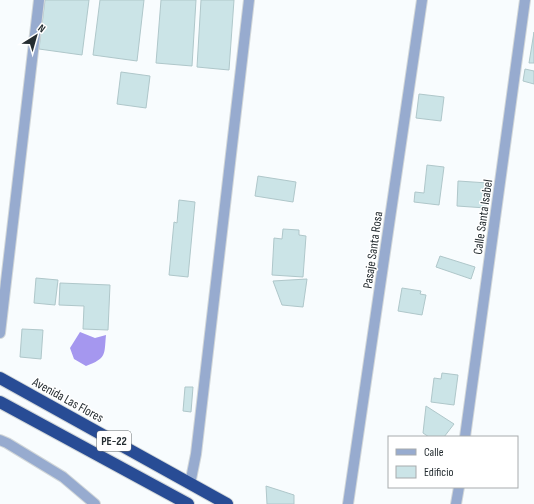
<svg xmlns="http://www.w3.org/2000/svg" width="534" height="504" viewBox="0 0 534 504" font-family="'Sofia Sans Condensed',sans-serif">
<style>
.water{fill:#a597ef}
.building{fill:#cbe4e7;stroke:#afc7ca}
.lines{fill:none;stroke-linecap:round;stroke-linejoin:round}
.street-casing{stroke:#d2d7d9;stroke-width:12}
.highway-casing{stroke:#d2d7d9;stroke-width:14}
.street{stroke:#97abcf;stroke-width:10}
.highway{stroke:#284c95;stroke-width:12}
.labels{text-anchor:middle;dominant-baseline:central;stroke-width:3;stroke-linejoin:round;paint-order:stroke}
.shield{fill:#fff;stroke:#666c6f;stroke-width:1}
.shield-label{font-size:12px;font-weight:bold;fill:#252d31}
.street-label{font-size:13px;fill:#252d31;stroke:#fff}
</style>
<rect width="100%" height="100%" fill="#f8fcfe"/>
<path class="water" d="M80,332L95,338L106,335C104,355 107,358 86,366L74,359L70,348Z"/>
<path class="building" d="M45,0H89L82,55L39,49Z
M100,0H144L137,61L93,55Z
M161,0H196L192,66L156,63Z
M201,0H234L229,70L197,67Z
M534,32V63H529Z
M525,69L534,71V84L523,81Z
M121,72L150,76L146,108L117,104Z
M419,94L444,97L441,121L416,118Z
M427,165L444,167L439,205L414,202L415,192L424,193Z
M258,176L296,182L293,202L255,196Z
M458,181L488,183L486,208L457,206Z
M179,200L195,202L188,277L169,275L174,222L177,223Z
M283,229L299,230V235L306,236L303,277L272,275L274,238L282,239Z
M440,256L475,267L471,279L436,267Z
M36,278L58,280L55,305L34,303Z
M307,279L303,307L282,305L273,281Z
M60,283L110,285L108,330L83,329L84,306L59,305Z
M402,288L421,291L420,294L426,295L422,315L398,311Z
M22,329L43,330L41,359L20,357Z
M442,373L458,375L454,405L431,402L434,378L441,379Z
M185,387H193L191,412L183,411Z
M426,406L454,424L444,437H429L423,433Z
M266,486L294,495V504H267Z"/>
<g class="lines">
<defs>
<path id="street" d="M0,333L39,0
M465,437L525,0
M0,440L7,443L63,477L95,504
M190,484L196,454L249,0
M348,504L422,0
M456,504L459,487"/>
<path id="highway" d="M0,378L227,504
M0,402L188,504"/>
</defs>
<use href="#street" class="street-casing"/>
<use href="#highway" class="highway-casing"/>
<use href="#street" class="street"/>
<use href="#highway" class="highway"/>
</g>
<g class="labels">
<rect class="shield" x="97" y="431" width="34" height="20" rx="3"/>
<g class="shield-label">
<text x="114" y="441">PE-22</text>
</g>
<g class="street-label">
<text transform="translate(483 217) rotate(-82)">Calle Santa Isabel</text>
<text transform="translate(373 250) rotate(-82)">Pasaje Santa Rosa</text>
<text transform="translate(68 400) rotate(29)">Avenida Las Flores</text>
</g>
</g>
<rect x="388" y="436" width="130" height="52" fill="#ffffff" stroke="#a8abad"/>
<rect x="396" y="449" width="20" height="6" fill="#97abcf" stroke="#a8abad"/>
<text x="424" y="456" font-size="12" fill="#252d31">Calle</text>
<rect x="396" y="466" width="20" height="12" fill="#cbe4e7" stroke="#a8abad"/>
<text x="424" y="476" font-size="12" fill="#252d31">Edificio</text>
<g transform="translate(36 36) rotate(37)" stroke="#ffffff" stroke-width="3" paint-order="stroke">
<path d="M0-3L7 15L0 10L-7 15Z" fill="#252d31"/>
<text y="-6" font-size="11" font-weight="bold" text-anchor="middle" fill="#252d31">N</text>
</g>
</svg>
